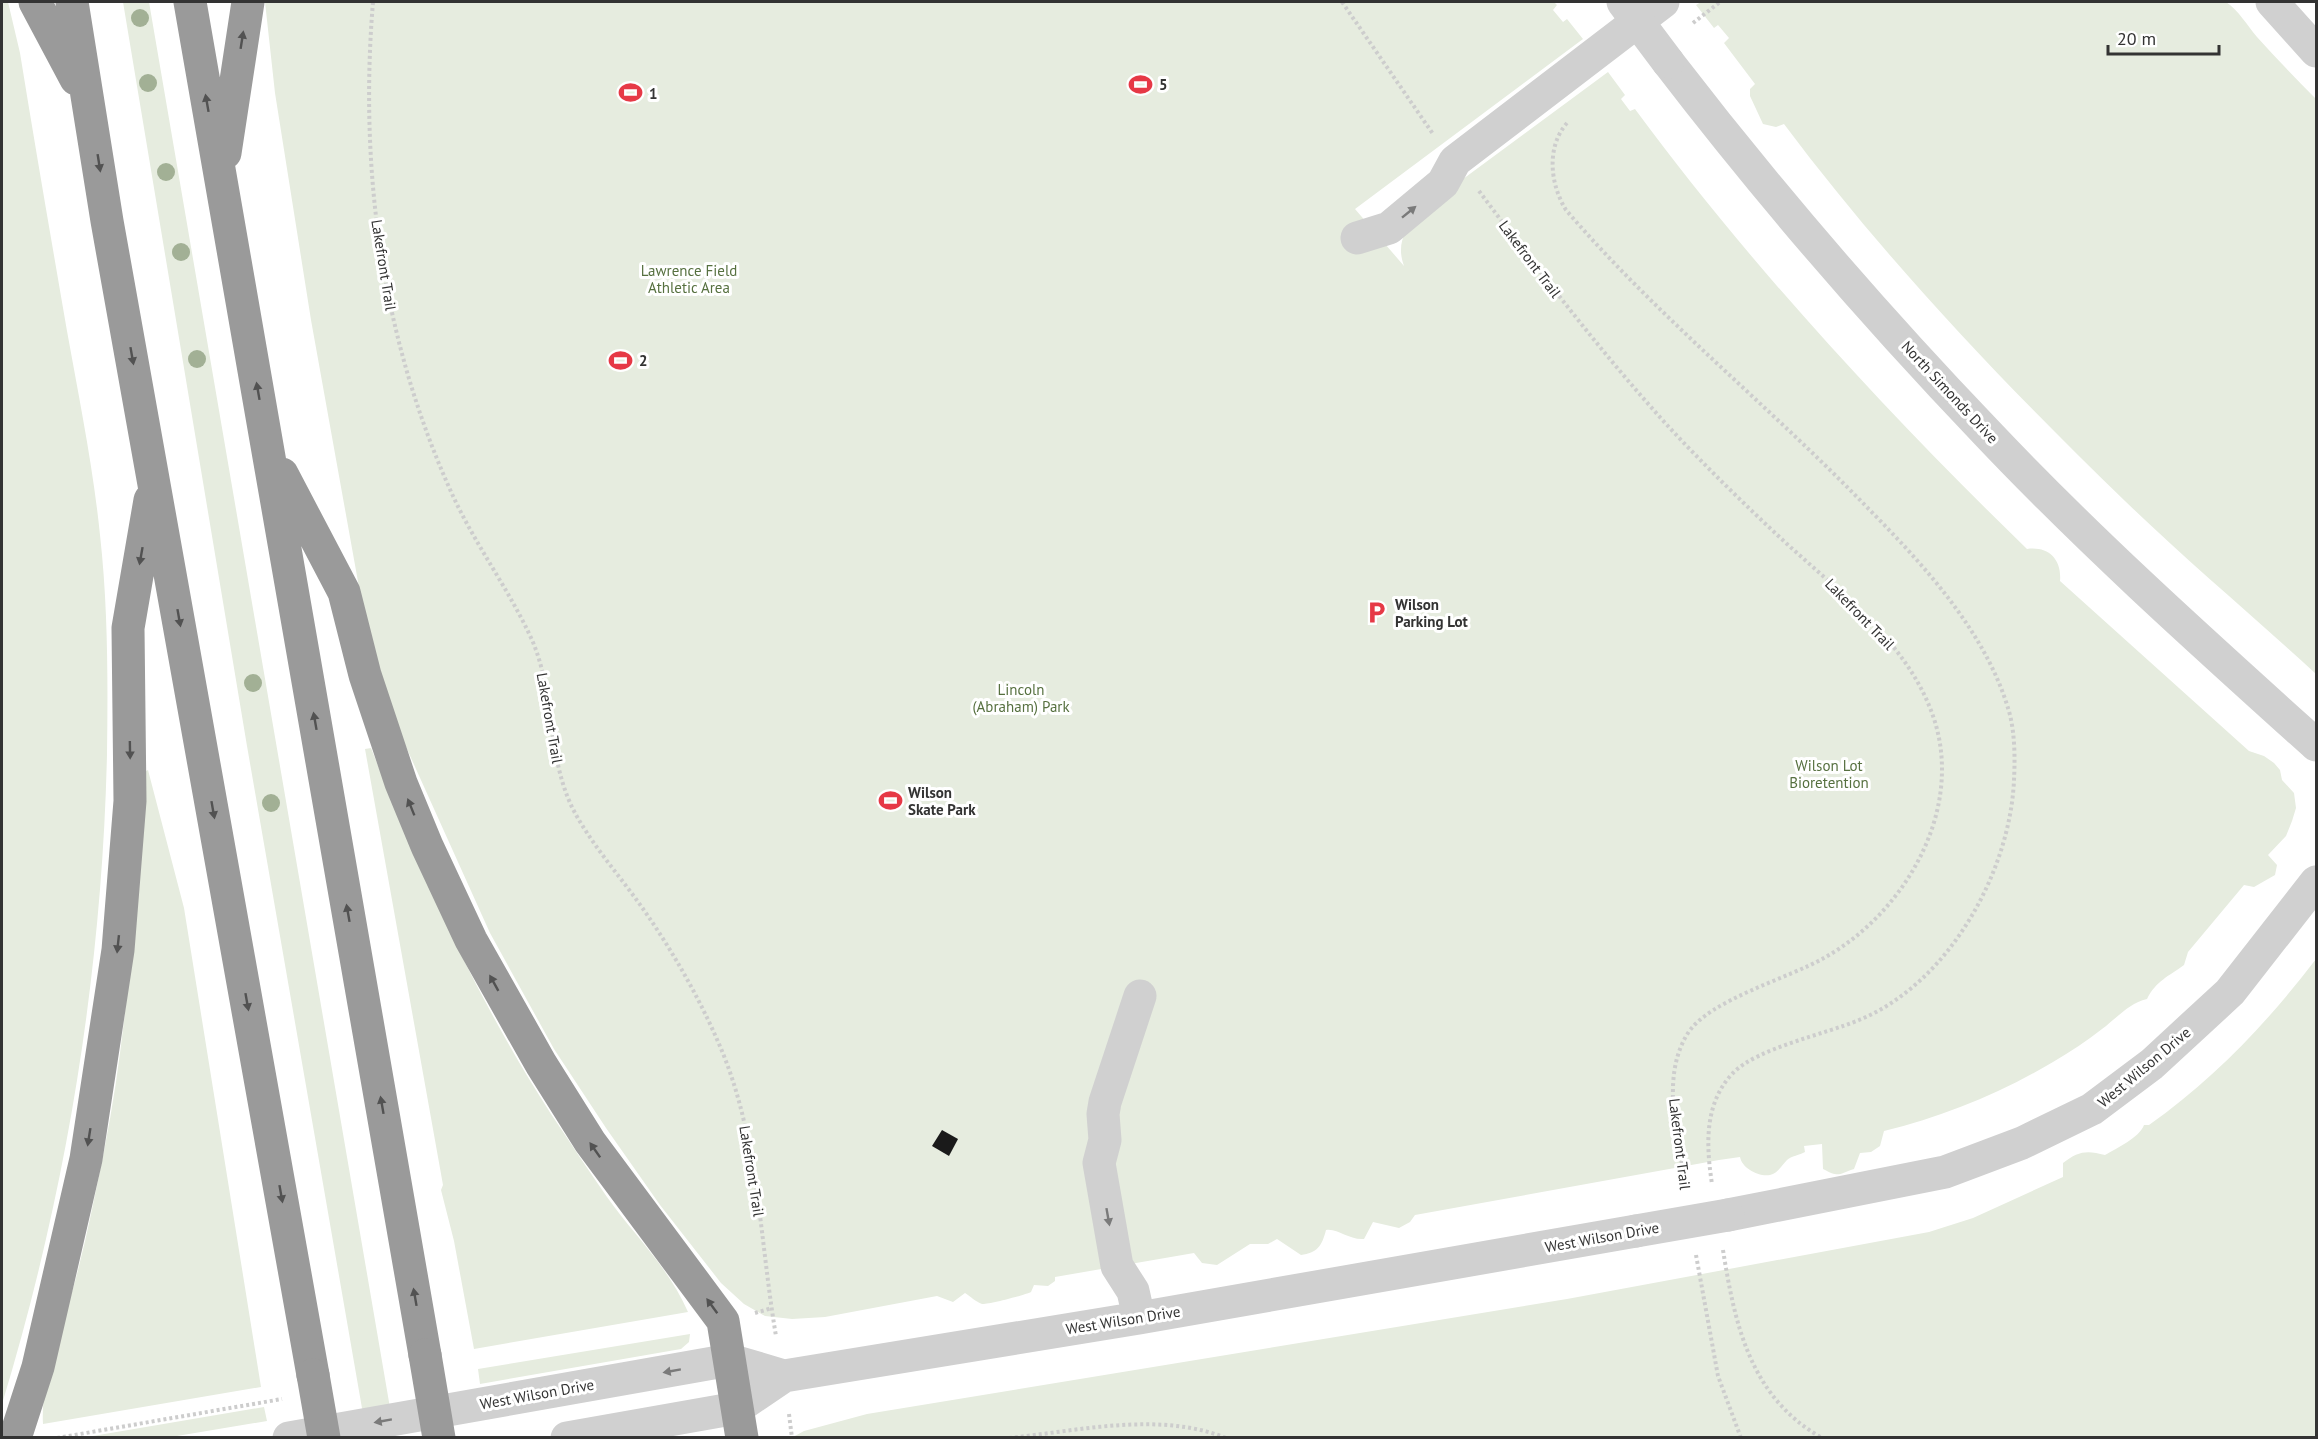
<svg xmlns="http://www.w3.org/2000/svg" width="2318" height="1439" viewBox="0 0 2318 1439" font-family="'PT Sans',sans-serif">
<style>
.green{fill:#e6ecdf}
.building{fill:#1a1a1a}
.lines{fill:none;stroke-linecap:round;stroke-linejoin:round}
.path{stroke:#cdcdcd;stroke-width:4;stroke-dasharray:3 3;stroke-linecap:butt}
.minor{stroke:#d0d0d0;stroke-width:33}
.highway{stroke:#9a9a9a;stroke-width:33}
.minor-bridge{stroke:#d0d0d0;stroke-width:33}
.highway-bridge{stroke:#9a9a9a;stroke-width:33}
.tree{fill:#a2b095}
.oneway{fill:#525252}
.oneway2{fill:#7a7a7a}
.labels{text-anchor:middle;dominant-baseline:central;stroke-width:6;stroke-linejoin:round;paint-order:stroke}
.poi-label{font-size:15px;font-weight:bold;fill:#333;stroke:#fff;text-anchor:start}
.street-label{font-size:15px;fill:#333;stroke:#fff}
.park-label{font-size:15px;fill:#56703f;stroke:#fff}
</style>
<rect width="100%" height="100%" fill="#fff"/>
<path class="green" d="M2,2H8L20,53C35,146 51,238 67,331C79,398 93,466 100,535C108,607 108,681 107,754C102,974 66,1194 2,1404Z
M123,2H149L395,1437H367L247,746Z
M265,2H1554L1557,5L1553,10L1563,22L1567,19L1583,39L1355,209L1404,266C1396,244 1405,231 1417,213L1608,72L1625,95L1621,99L1630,111L1635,109C1749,264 1889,415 2027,549C2048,546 2062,559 2060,581L2249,751L2264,756L2274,763L2280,770L2282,780L2294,793L2296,808L2292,821L2286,836L2268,855L2277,865L2275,875L2254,887L2244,885L2188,952L2184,965C2169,976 2156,981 2147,999C2129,1003 2117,1018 2102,1029C2087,1041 2070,1052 2053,1062C2001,1093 1943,1117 1884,1131L1880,1146L1871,1152L1860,1153L1854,1169C1838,1174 1840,1178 1823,1169L1822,1144L1804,1146L1805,1152C1800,1155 1791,1156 1787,1160C1782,1165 1778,1173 1770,1175C1758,1177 1742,1168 1740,1157L1719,1160L1415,1215L1410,1222L1399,1228L1373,1222L1364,1239C1348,1240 1338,1228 1326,1230C1322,1246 1317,1253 1301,1255L1277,1239L1268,1244H1250L1217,1265L1202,1263L1194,1253L1055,1277V1281L1048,1286L1034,1285L1031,1292C1025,1295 987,1305 982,1304C976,1302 970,1296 965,1293L953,1302L937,1296L825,1317L792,1319L765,1316L744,1304L721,1283L660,1205L606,1128L554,1049L490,933L402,738L378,671L364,615L311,320L275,93Z
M1701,2H2226C2239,11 2247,25 2257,37C2276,58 2296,79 2316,99V674C2253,616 2186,560 2125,501C2003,383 1885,259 1784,124L1776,127L1763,124L1750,96V89L1755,84L1724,43L1729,38L1718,25L1714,28L1696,5Z
M371,748C421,875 476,998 551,1114C570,1142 588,1170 607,1197C634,1235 669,1268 688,1312L474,1349L454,1241L441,1190L443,1185L365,749Z
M148,770L184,908L261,1387L43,1424C40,1379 67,1315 78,1270C88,1231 96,1190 104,1151C129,1026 135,899 144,772Z
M2316,959V1437H793L804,1431L867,1414L1567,1299L1929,1232L1973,1218L2063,1177V1163C2078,1151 2087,1150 2105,1155C2117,1148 2139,1138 2144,1125H2149C2214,1079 2268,1022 2316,959Z
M690,1334L689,1342L681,1349L480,1384L478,1369Z
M264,1407L267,1421L171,1437H87Z"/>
<path class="building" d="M942,1130L958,1139L949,1156L932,1146Z"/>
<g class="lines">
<path class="path" d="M373,2C359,171 382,341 453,496C476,546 510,591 532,640C556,695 546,759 575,813C593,846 619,875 641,906C673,951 703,1004 724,1056C759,1145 760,1242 776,1336
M1342,2L1433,134
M1693,23L1720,2
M1567,123C1546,147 1550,184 1566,210C1655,314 1763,401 1858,498C1918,559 1987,630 2010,715C2015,736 2015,759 2014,780C2010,873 1948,984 1859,1020C1826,1034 1757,1048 1733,1073C1704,1103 1706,1145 1712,1184
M1479,191C1539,271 1600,351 1667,425C1705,466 1746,506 1787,544C1843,595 1912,647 1935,722C1963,814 1903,914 1824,958C1789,978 1709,1000 1688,1033C1660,1077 1678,1138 1686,1186
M1723,1250C1735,1325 1750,1397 1822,1438
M1696,1255L1718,1376L1741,1438
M755,1313L772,1308
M789,1414L792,1438
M57,1438L282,1399
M1009,1438C1078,1431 1159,1411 1226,1438"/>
<path class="minor" d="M2272,2L2316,51
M1668,62C1767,191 1874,315 1986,432C2090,542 2204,644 2316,745
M1357,238L1389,228L1443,183L1455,161L1663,2
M1728,1215L1945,1172L2022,1143L2092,1109L2152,1064L2230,992L2316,882
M1139,1318L1133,1291L1117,1266L1099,1163L1105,1140L1103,1114L1105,1102L1140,996
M289,1438L730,1360L784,1376
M567,1438L737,1408L784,1376L1139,1318L1636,1231"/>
<path class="highway" d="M35,2L76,79
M72,2L107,221L313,1375
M190,2L425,1355
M225,153L248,2
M282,474L344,592L365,675L401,783L427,846L471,940L541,1064L590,1142L723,1321L742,1438
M15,1438L38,1367L86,1159L118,950L130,801L128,628L150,500"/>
<path class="minor-bridge" d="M1623,2L1668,62
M1636,1231L1728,1215"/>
<path class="highway-bridge" d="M425,1355L439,1438
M313,1375L324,1438"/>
</g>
<g class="tree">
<circle cx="140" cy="18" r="9"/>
<circle cx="148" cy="83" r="9"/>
<circle cx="166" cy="172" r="9"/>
<circle cx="181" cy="252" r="9"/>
<circle cx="197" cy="359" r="9"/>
<circle cx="253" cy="683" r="9"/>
<circle cx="271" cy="803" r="9"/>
</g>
<defs><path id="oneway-solid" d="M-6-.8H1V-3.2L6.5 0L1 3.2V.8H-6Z" transform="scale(1.5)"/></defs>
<g class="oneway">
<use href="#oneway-solid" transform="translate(242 40) rotate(-81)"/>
<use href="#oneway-solid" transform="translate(207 103) rotate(-100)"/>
<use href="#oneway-solid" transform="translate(99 163) rotate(81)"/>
<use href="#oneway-solid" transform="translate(132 356) rotate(80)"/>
<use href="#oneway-solid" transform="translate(258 391) rotate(-100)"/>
<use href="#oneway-solid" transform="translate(141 556) rotate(100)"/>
<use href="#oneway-solid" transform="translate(179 618) rotate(80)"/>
<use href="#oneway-solid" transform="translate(315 721) rotate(-100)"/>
<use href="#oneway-solid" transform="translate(130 750) rotate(89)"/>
<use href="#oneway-solid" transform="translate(411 807) rotate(-112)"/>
<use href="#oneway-solid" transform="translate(213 810) rotate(80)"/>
<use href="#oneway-solid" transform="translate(348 913) rotate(-100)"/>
<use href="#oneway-solid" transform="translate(118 944) rotate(96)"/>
<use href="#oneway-solid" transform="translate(494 983) rotate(-119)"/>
<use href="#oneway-solid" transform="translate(247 1002) rotate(80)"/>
<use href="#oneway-solid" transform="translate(382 1105) rotate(-100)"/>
<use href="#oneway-solid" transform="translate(89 1137) rotate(99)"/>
<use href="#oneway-solid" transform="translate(595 1150) rotate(-125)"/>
<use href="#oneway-solid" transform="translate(281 1194) rotate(80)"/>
<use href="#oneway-solid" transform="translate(415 1297) rotate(-100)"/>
<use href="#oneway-solid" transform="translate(712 1306) rotate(-126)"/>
</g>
<g class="oneway2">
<use href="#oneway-solid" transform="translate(1409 212) rotate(-39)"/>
<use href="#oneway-solid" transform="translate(1108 1217) rotate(80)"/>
<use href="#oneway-solid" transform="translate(672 1371) rotate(170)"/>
<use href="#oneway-solid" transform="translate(383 1421) rotate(170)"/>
</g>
<defs>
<symbol id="stadium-bare" viewBox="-9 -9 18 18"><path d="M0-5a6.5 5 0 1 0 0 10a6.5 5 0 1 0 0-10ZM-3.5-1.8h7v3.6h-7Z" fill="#e63946" stroke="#fff" stroke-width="2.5" paint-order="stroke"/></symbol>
<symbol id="parking-bare" viewBox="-9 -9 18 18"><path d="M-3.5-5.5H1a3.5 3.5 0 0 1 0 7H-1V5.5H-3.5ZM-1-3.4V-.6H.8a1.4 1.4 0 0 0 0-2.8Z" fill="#e63946" stroke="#fff" stroke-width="2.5" paint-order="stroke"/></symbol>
</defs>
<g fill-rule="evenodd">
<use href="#stadium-bare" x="1124" y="68" width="33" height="33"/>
<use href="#stadium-bare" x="614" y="76" width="33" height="33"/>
<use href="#stadium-bare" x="604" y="344" width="33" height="33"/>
<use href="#parking-bare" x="1360" y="596" width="33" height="33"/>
<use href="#stadium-bare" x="874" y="784" width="33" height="33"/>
</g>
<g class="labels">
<g class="poi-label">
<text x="1159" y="84">5</text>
<text x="649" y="93">1</text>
<text x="639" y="360">2</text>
<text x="1395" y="604">Wilson<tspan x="1395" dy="17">Parking Lot</tspan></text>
<text x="908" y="792">Wilson<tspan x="908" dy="17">Skate Park</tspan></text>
</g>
<g class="street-label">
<text transform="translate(1530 259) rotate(53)">Lakefront Trail</text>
<text transform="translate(384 265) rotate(81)">Lakefront Trail</text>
<text transform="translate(1950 392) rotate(47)">North Simonds Drive</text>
<text transform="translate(1860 614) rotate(46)">Lakefront Trail</text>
<text transform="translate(550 718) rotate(80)">Lakefront Trail</text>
<text transform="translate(2144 1067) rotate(-40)">West Wilson Drive</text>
<text transform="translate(1680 1144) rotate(83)">Lakefront Trail</text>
<text transform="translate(752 1171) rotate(81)">Lakefront Trail</text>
<text transform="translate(1602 1237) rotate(-10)">West Wilson Drive</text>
<text transform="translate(1123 1320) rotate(-9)">West Wilson Drive</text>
<text transform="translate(537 1394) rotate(-10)">West Wilson Drive</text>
</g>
<g class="park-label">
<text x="689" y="270">Lawrence Field<tspan x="689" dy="17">Athletic Area</tspan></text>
<text x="1021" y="689">Lincoln<tspan x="1021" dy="17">(Abraham) Park</tspan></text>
<text x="1829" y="765">Wilson Lot<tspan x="1829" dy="17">Bioretention</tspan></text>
</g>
</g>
<rect width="2318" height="1439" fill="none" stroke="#333333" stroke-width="6"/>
<path d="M2108 45v9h111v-9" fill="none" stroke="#333333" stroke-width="3"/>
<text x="2117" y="45" font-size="18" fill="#333333" stroke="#ffffff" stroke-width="4.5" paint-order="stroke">20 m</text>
</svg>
